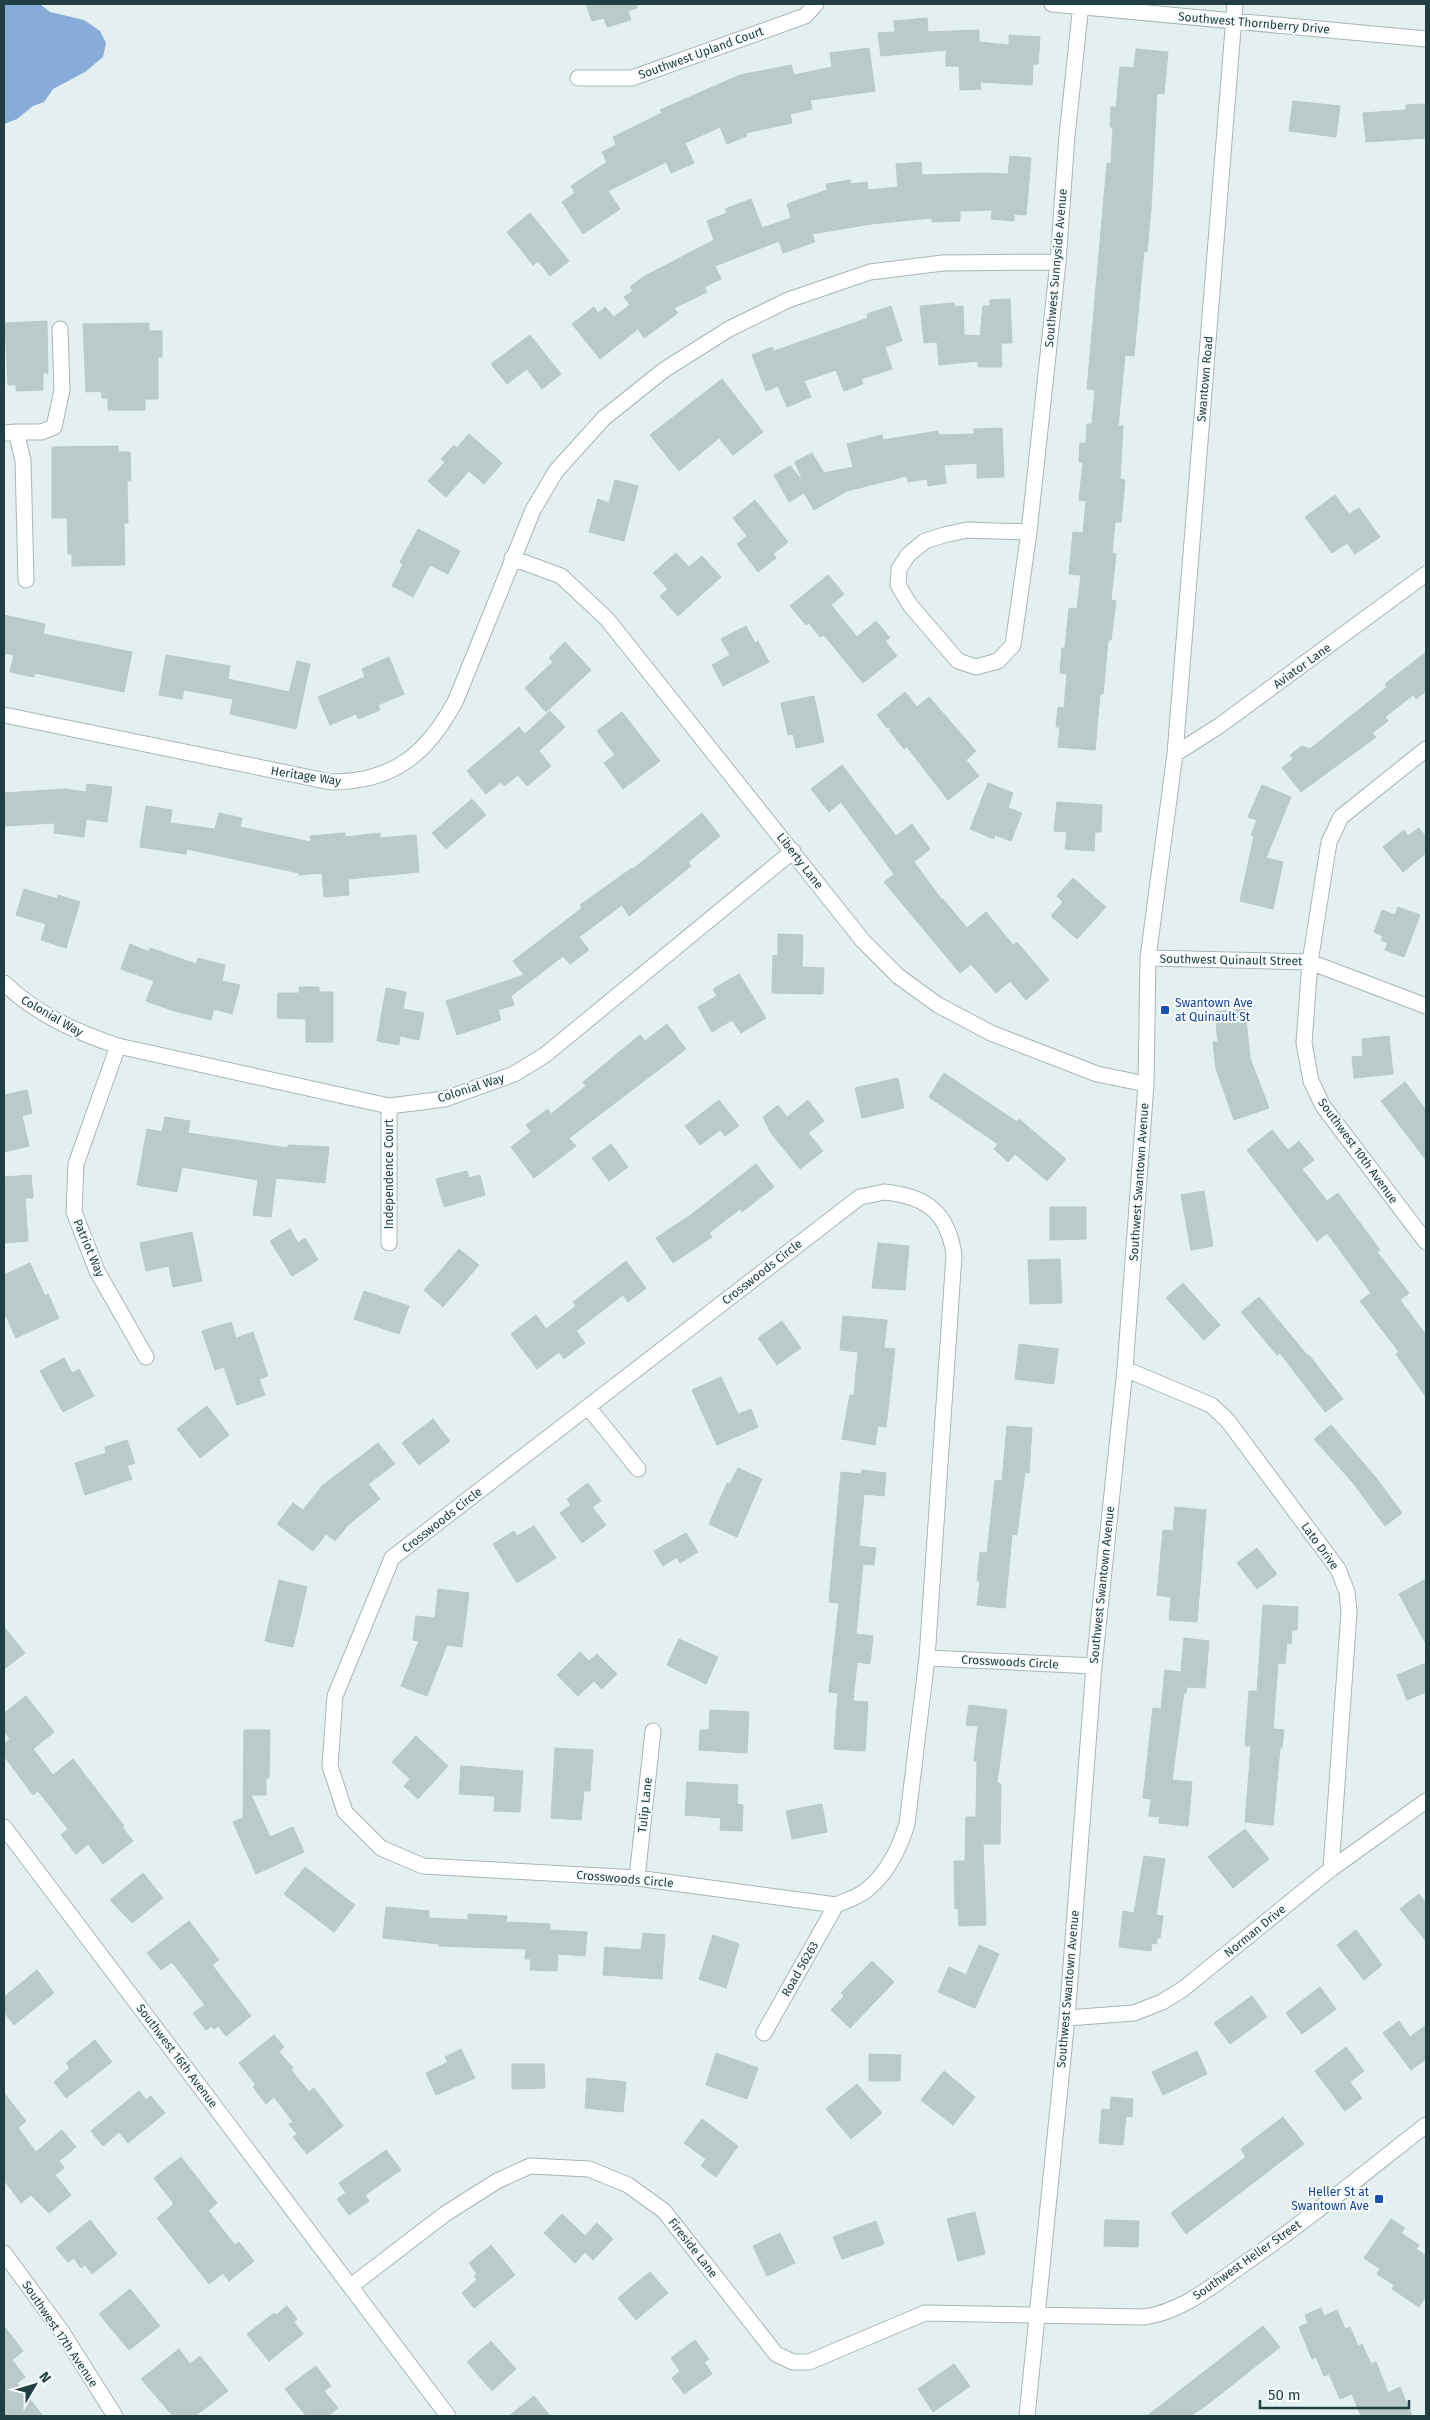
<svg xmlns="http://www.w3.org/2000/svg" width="1430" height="2420" viewBox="0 0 1430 2420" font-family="'Fira Sans',sans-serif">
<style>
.water{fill:#87acd9}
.building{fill:#b9cac9;stroke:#b6cac9}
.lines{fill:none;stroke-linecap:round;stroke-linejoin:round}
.minor-casing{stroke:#a6b7b8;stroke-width:17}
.minor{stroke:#fff;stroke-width:15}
.transit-dot{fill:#1a4fb4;stroke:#f6fbfa;stroke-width:2}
.labels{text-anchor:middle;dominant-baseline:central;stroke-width:4;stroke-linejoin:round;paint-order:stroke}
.street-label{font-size:12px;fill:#213f43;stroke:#f6fbfa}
.transit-label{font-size:12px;fill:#164399;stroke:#f6fbfa;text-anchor:start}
</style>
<rect width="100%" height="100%" fill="#e4efef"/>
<path class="water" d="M4,4H40L50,12L84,20L100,31L106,43L103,57L85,72L53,89L44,102L33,106L17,119L4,124Z"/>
<path class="building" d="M586,4H636L637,8L628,11L631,20L607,27L604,18L592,21Z
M927,18L928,32L979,30V42L1009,45V35L1040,37L1038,64H1033L1032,85L980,82L981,89L960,90L959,66H946V50L881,56L878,33L895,32L894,21Z
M869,48L875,91L810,100L812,109L790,114L792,123L746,133L747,136L727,144L720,127L685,143L694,163L671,173L666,162L608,191L620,209L583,234L562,202L575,193L571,186L607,162L602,152L616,145L613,137L662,113L660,110L740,75L791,65L794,75L832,67L830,53Z
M1136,49L1168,52L1164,94L1157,93L1151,209L1147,252L1144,251L1134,356L1125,355L1118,426H1123L1120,479L1125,480L1121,522H1115L1112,553L1116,554L1111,600L1116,601L1111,640H1108L1103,694H1100L1095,750L1058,747L1060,727H1056L1058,707L1064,708L1067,674L1060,673L1062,648H1065L1069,608L1077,609L1081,575L1069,574L1073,532L1083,533L1086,501L1079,500L1083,462H1079L1080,443H1086L1087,424H1092L1095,390L1087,389L1107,163L1111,164L1113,127H1110L1111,107H1116L1120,67L1134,68Z
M1293,101L1340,106L1336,137L1289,131Z
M1426,104V138L1366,142L1363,113L1406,110V105Z
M1010,156L1031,158L1026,215L1014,214V221L991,219L992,210L960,211V221L932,222V218L871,224L812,234L815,242L783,253L779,241L715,266L721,279L704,287L707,292L674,308L678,313L644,338L638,329L600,359L572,324L594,307L598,313L605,307L614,317L630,305L624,297L633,291L630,287L643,277L714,240L707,221L727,213L725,209L751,199L762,228L791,218L787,204L827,190L826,184L850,180L851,184L867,182L868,190L898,187L896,164L921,162L922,175L986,173L1008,174Z
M530,213L569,261L550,276L538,261L533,265L507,232Z
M1010,299L1012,343H1001L1002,367H978V361L939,365L937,342L924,343L920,306L954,303L955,307L963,306L964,335L980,336L983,306H990V300Z
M891,306L902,341L885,347L892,369L861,379L863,384L844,391L836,370L804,381L811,397L787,407L778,386L766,391L752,355L772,347L774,351L868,318L867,314Z
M47,321L48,373H43V390L16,391V385H8L5,323Z
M149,323V331H162V357H158V399H145V410H108V398H102L101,391L86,392L83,324Z
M530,335L561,374L542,389L527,369L507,384L491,364Z
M722,379L763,432L733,455L719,438L679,471L650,435Z
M1002,428L1004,477L977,478V463L944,465L946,483L928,486L927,479L908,482L907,476L847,491L814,510L804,493L789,502L774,475L790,466L803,481L795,462L812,453L824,473L853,467L847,444L882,435L883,440L938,431L939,435L974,434V429Z
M469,434L502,463L484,484L469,471L446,497L428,481L445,462L441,459L454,445L457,448Z
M118,446V452H130L131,481H127L128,523H124L125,565L72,566V554H68L67,518H52V447Z
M615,480L638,486L624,541L589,532L598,499L609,503Z
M1335,495L1349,514L1359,508L1380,537L1355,554L1347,543L1332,553L1305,517Z
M755,500L788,542L773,554L776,558L758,572L737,544L747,536L733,518Z
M418,529L460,551L448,574L430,565L413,597L392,586L403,564L400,562Z
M676,553L689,567L702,556L721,577L678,616L660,596L668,589L653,573Z
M828,575L844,594L831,605L857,637L876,621L890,638L885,641L897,656L863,683L824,635L820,637L809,623L806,625L790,606Z
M4,615L45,624L43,634L132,652L124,692L35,673L34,677L10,672L14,655L4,653Z
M746,626L755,643L758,641L769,662L723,686L712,665L730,655L721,639Z
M565,642L591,670L546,712L525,688L553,662L549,658Z
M1426,652V691L1416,699L1413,695L1385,717L1388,721L1372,733L1376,737L1301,792L1282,768L1293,759L1290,755L1302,746L1310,749L1387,687L1385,684Z
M166,655L230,666L228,679L289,692L297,661L310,664L296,729L230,714L233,699L184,690L182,699L159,695Z
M389,657L404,694L378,705L380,710L358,719L356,714L330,725L318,697L365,677L362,669Z
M905,692L917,707L929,697L976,751L966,760L979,776L948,800L907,747L904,749L889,730L894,726L887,728L877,715Z
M814,696L824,742L796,748L793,734L788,735L781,703Z
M550,711L565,727L539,751L551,766L527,786L518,775L504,786L501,782L486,794L467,771L519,727L525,734Z
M622,712L660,761L623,789L604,763L615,755L597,731Z
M842,765L896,836L912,824L930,849L914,862L942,900L943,899L967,928L986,912L1013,945L1017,942L1049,980L1026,1000L1010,981L996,993L971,964L960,973L884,882L894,874L841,802L829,812L811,789Z
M988,783L1013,793L1008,808L1022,813L1011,841L995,835L994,839L970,829Z
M87,784L112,787L107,822L86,819L84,837L54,833L55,823L4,826V793L65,789L86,792Z
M1262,785L1291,797L1266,858L1283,862L1273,909L1240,901L1254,836L1251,835L1257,820L1248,817Z
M472,799L486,815L446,849L432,833Z
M1057,802L1102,805L1101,832H1095L1094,851L1065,849L1067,832L1054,831Z
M146,806L172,810L170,823L215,829L219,813L242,818L240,827L311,842L310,836L345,833V837L380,833V838L416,835L419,872L348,879L349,895L324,897L322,873L299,875V873L187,849L186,854L140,847Z
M702,813L720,836L688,862L691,866L629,916L622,905L579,937L589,950L570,964L563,956L511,996L514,1005L498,1010L501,1020L457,1035L446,1001L524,975L513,961L582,908L580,905L632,868L633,869Z
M1419,828L1426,837V853L1403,872L1383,847L1404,830L1408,836Z
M1073,878L1106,907L1077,939L1051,916L1063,902L1057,896Z
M24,889L57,899L58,895L80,902L66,948L41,940L46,924L16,915Z
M1398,907L1420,915L1404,957L1385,950L1388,943L1381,940L1383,936L1374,932L1382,910L1395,915Z
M778,934L803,935L802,967L824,968L823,994L772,993L773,955L778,956Z
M130,944L149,952L150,948L196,964L198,958L225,965L222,981L240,985L232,1014L214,1009L211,1020L174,1011L146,1001L154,981L121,969Z
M739,974L766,1018L741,1033L732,1020L712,1032L698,1007L717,996L713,989Z
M299,987H319V992H333V1042H306V1019L277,1018L278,993H299Z
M386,988L406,992L403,1009L424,1013L419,1040L400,1036L399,1045L377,1041Z
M1245,1009L1250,1058L1269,1108L1234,1120L1216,1069L1213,1042H1218L1215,1012Z
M667,1024L686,1049L569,1138L576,1146L534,1178L511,1147L531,1132L526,1125L548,1109L551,1114L586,1086L583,1082L640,1035L645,1041Z
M1389,1036L1393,1074L1354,1078L1352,1057L1363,1056L1362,1039Z
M944,1073L1017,1122L1019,1119L1066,1159L1047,1181L1015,1154L1008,1162L994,1149L998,1144L929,1097Z
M898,1078L904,1108L862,1118L855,1088Z
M1405,1082L1426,1110V1160L1381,1101Z
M27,1090L32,1113L22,1116L29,1146L4,1152V1095Z
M719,1100L739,1126L725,1136L720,1130L700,1145L685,1126Z
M808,1100L824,1121L808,1133L823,1151L800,1169L771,1133L763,1117L778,1105L787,1117Z
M165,1117L190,1121L188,1133L288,1148V1145L329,1147L325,1183L276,1178L271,1217L253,1215L258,1180L182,1167L177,1192L137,1185L147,1129L162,1132Z
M1272,1130L1288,1150L1299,1141L1314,1160L1302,1169L1327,1201L1338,1193L1380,1250L1377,1252L1409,1293L1400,1300L1426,1335V1397L1396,1354L1399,1352L1360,1301L1371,1293L1327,1233L1317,1241L1247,1150Z
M611,1144L628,1167L609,1181L592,1158Z
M756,1164L774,1187L742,1212L740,1209L709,1233L712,1237L673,1263L656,1238L692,1214Z
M467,1171L469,1178L480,1175L485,1195L444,1207L436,1179Z
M31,1175L33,1198H25L28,1241L4,1243V1177Z
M1204,1191L1213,1246L1191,1250L1181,1195Z
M1050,1207H1086V1239L1050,1240Z
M290,1229L298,1243L305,1238L318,1260L292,1276L270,1241Z
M192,1232L202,1281L173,1287L169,1266L146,1271L140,1243Z
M878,1243L909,1246L905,1290L872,1288Z
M459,1249L479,1265L443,1307L424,1290Z
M1060,1259L1062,1303L1030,1304L1028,1260Z
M626,1261L646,1288L628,1302L623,1295L576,1331L585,1343L564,1359L559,1352L537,1369L511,1334L536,1315L546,1329L576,1306L573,1302Z
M30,1263L45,1296L48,1294L59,1318L16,1338L4,1312V1275Z
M1183,1283L1220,1325L1204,1340L1166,1298Z
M364,1291L409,1306L399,1334L354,1319Z
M1259,1297L1308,1356L1309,1355L1343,1399L1325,1412L1280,1353L1277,1355L1241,1312Z
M843,1316L887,1320L884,1348L895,1349L886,1427L878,1426L875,1445L842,1439L850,1395H854L858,1352L840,1350Z
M782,1321L801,1348L777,1365L758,1338Z
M231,1322L236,1338L253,1332L268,1376L259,1379L265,1395L237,1405L224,1367L215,1370L202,1331Z
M1019,1344L1058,1349L1054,1384L1015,1379Z
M64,1358L72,1373L79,1369L94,1396L63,1412L40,1371Z
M721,1377L738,1414L751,1409L758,1427L717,1445L692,1390Z
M207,1406L229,1435L200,1458L177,1429Z
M433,1419L450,1441L419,1465L402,1443Z
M1331,1425L1377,1479L1402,1513L1385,1526L1353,1483L1314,1439Z
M1007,1426L1032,1428L1029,1473L1025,1472L1017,1535L1012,1534L1005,1608L977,1605L980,1581H977L980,1552L987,1553L995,1480L1002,1481Z
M127,1440L135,1463L127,1466L132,1479L85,1495L75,1463L106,1453L105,1447Z
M378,1443L395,1464L368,1484L380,1499L348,1525L335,1541L326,1534L313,1551L277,1524L293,1503L303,1510L322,1486Z
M738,1468L762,1479L737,1537L709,1524L727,1483L730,1484Z
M862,1470L886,1473L884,1496L864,1494L859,1546L876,1548L874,1565L863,1564L856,1634L873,1636L870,1664L857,1662L853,1701L868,1702L865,1751L834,1749L838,1693L829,1692L839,1603L829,1602L841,1472L861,1474Z
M588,1483L601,1501L592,1507L606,1525L582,1543L560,1513L571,1505L567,1499Z
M1175,1507L1206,1510L1197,1622L1169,1620L1171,1597L1157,1595L1163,1530L1173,1531Z
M534,1526L556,1558L517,1583L493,1544L514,1531L517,1536Z
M686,1533L698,1552L680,1563L677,1557L663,1566L654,1551Z
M1257,1548L1277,1574L1257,1589L1237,1563Z
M1426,1579V1644L1399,1594Z
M279,1580L307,1587L293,1647L265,1641Z
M438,1589L469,1593L462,1647L447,1645L427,1696L401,1686L419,1641L413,1640L416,1616L435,1618Z
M1263,1605L1298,1607L1297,1630H1292L1291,1644L1287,1643L1285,1664L1278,1663L1273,1729L1284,1730L1282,1748H1280L1273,1825L1245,1822L1251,1746H1245L1249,1691H1257Z
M4,1627L25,1653L4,1669Z
M1184,1638L1209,1641L1205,1688L1187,1687L1186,1693L1184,1692L1172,1780L1192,1782L1188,1826L1159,1823L1160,1817L1149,1816L1151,1799L1143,1798L1153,1708L1161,1709L1165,1670L1181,1672Z
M679,1639L718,1657L706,1684L667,1665Z
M580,1652L589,1661L597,1654L617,1674L602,1689L594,1681L578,1696L557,1675Z
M1426,1663V1692L1407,1700L1397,1675Z
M26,1696L54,1732L33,1749L53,1775L73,1759L124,1826L122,1827L133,1841L103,1864L88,1844L76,1854L61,1835L68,1829L38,1791L33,1795L4,1756V1744L10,1739L4,1731V1713Z
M969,1705L1007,1710L997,1783L1001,1784L1000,1844H983L986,1925L959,1926L958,1908L955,1909L954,1861H965L966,1817H976L977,1761H974L978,1726L966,1725Z
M710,1710L749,1712L747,1753L699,1750L700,1730H709Z
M244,1730H270L269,1778H266V1795H251L270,1837L293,1827L304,1852L256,1874L233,1822L243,1818Z
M416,1736L448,1766L418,1799L404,1786L410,1779L392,1762Z
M555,1748L593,1750L590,1791H584L581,1820L551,1818Z
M461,1766L523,1771L520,1812L494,1811L495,1796L459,1794Z
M687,1782L738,1785L737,1804L743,1805L742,1831L720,1830L721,1818L685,1815Z
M822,1804L827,1832L792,1839L786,1811Z
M1245,1829L1269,1859L1233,1888L1208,1857Z
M1144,1856L1165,1859L1156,1915L1163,1916L1160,1938H1157V1944L1152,1943L1151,1951L1119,1947L1123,1911L1134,1913Z
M305,1867L355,1905L334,1932L284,1894Z
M143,1873L163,1898L132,1923L110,1900Z
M1419,1894L1426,1903V1941L1400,1909Z
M386,1907L429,1911V1918L468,1920V1914L507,1916L506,1922L550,1924V1930L587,1932L585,1956L558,1954L557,1971L530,1970L531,1959H525L526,1949L439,1946V1944L383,1938Z
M189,1921L219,1960L212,1965L251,2016L226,2036L218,2026L214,2029L212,2026L206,2030L193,2013L205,2005L172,1962L161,1970L147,1953Z
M1356,1930L1382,1965L1364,1980L1337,1945Z
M643,1933L665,1935L662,1979L603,1975L605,1947L641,1950Z
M713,1935L739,1944L726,1988L699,1979Z
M979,1945L999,1954L975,2008L938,1992L949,1967L966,1975Z
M872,1961L894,1982L850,2028L831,2010L844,1996L841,1993Z
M37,1970L54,1993L14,2025L4,2012V1997Z
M1320,1987L1336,2009L1302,2034L1286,2013Z
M1252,1996L1267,2017L1230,2044L1214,2023Z
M1399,2021L1410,2037L1426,2025V2059L1411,2070L1383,2033Z
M274,2035L284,2047L279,2052L293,2068L291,2070L309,2092L314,2088L343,2126L307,2154L293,2137L297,2134L289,2124L293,2122L274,2097L266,2104L253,2087L256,2085L239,2063Z
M95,2040L112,2062L66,2098L54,2082L70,2068L66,2063Z
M1346,2047L1364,2071L1350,2082L1362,2098L1345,2111L1315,2071Z
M461,2049L475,2078L436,2095L426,2073L448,2062L445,2057Z
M1197,2051L1207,2074L1163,2095L1152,2072Z
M716,2053L758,2068L747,2099L706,2085Z
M869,2054L901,2055L900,2081H869Z
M512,2064H544L545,2088L512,2089Z
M944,2071L975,2097L953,2125L921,2100Z
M587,2078L626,2082L623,2112L585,2108Z
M857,2084L882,2113L851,2139L826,2109Z
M139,2091L146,2100L151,2096L165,2113L128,2143L119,2132L103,2146L91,2131Z
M4,2093L26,2121L18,2128L36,2152L62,2130L76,2147L59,2161L64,2168L55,2175L71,2195L49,2213L31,2195L21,2203L4,2180Z
M1111,2097L1133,2099L1132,2117L1126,2116L1123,2145L1099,2143L1102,2109L1110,2110Z
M1283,2117L1304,2144L1186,2234L1171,2213L1246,2157L1241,2149Z
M702,2119L738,2146L716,2177L701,2166L706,2159L684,2143Z
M386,2150L401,2170L365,2195L369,2201L349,2215L337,2199L346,2193L339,2183Z
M181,2157L217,2203L208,2211L235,2245L239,2242L254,2261L229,2281L223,2273L209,2284L157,2218L174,2204L154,2178Z
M975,2212L985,2254L958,2261L947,2219Z
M562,2214L585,2236L597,2223L613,2239L593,2260L585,2252L575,2263L544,2233Z
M1391,2219L1405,2228L1401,2233L1419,2245L1416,2249L1426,2256V2296L1419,2307L1392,2289L1394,2285L1377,2274L1380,2269L1364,2258Z
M90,2220L117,2254L92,2274L85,2265L81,2268L74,2258L68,2262L56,2248Z
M1105,2220L1139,2221L1138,2247L1104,2246Z
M876,2221L884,2244L842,2259L833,2237Z
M780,2233L795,2263L767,2276L753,2246Z
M491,2245L515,2275L474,2308L462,2293L477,2280L474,2276L477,2274L469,2263Z
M650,2272L668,2293L636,2320L618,2298Z
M130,2289L160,2326L129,2350L99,2314Z
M287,2306L297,2319L294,2322L303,2334L269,2361L247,2334L274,2313L276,2315Z
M1321,2308L1324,2316L1337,2310L1345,2329L1350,2327L1358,2346L1362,2344L1371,2364L1376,2362L1388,2393L1400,2387L1412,2416H1361L1352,2394L1340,2399L1329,2374L1324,2376L1316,2357L1312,2359L1299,2327L1308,2323L1305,2315Z
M4,2326L23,2351L12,2360L25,2377L17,2383L43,2416H4Z
M1263,2326L1280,2347L1212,2401L1191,2416H1147Z
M695,2340L709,2359L704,2362L712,2374L684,2394L672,2378L680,2371L671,2358Z
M491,2341L516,2369L492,2391L467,2362Z
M179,2349L190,2364L200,2356L228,2391L195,2416H173L141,2379Z
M954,2364L970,2386L933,2412L918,2389Z
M316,2366L331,2386L324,2391L338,2408L328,2416H306L285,2389Z
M534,2396L550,2416H509Z"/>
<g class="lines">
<defs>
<path id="minor" d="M1052,4L1426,39
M578,78H632L805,16L816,4
M16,432H41L54,427L62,390L60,329
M4,433L16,432L23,460L26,580
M1029,532L967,530L944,535L925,541L908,555L899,569L898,585L910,605L958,661L976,667L998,661L1013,645L1029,532L1058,262L1067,136L1081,4
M512,558L561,576L607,619L863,941L898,976L938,1005L991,1033L1097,1074L1146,1084
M4,715L331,782C394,782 428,753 456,700L533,510L556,471L604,418L664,370L729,329L788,300L870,272L943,263L1058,262
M1426,749L1341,817L1329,842L1310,962L1304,1043L1311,1081L1323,1106L1426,1242
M1175,754L1219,726L1426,574
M1148,958L1310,962L1426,1006
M4,983C36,1014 76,1032 118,1046L389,1106L445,1099L514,1074L545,1055L793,851
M118,1046L76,1164L74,1212L97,1271L146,1357
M884,1192C926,1196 948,1212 954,1255L927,1658L907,1824C899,1850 887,1875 864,1892C857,1897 845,1901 836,1905L637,1878L423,1866L381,1848L345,1812L330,1766L335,1696L392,1558L860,1197Z
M389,1243V1106
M1125,1369L1211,1405L1228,1421L1338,1569L1347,1592L1349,1612L1331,1869
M588,1407L638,1469
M927,1658L1094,1666
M4,1827L448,2416
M637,1878L653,1731
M1067,2018L1134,2013L1162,2002L1183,1989L1331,1869L1426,1801
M764,2033L836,1905
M4,2253L62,2332L115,2416
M351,2286L445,2214L497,2181L530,2166L589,2169L628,2185L664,2211L776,2354L793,2362H809L925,2313L1144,2317C1181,2312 1211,2287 1241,2266C1305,2222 1365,2173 1426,2125
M1027,2416L1067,2018L1094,1666L1125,1369L1146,1084L1148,958L1175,754L1235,4"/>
</defs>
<use href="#minor" class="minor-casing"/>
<use href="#minor" class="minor"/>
</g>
<g class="transit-dot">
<rect x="1160" y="1005" width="10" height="10" rx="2.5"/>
<rect x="1374" y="2194" width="10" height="10" rx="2.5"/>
</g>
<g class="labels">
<g class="street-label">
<text transform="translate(1254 23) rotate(5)">Southwest Thornberry Drive</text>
<text transform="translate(701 53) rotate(-20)">Southwest Upland Court</text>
<text transform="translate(1056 268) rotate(-85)">Southwest Sunnyside Avenue</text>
<text transform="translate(1205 379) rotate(-85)">Swantown Road</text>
<text transform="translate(1302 666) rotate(-36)">Aviator Lane</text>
<text transform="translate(306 776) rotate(9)">Heritage Way</text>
<text transform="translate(800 861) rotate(52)">Liberty Lane</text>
<text transform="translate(1231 960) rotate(1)">Southwest Quinault Street</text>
<text transform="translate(52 1016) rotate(30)">Colonial Way</text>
<text transform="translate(471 1088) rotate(-18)">Colonial Way</text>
<text transform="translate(1358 1151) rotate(54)">Southwest 10th Avenue</text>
<text transform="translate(389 1174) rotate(-90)">Independence Court</text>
<text transform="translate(1139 1182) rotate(-86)">Southwest Swantown Avenue</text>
<text transform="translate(89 1248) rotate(67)">Patriot Way</text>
<text transform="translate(762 1272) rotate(-38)">Crosswoods Circle</text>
<text transform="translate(442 1520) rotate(-38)">Crosswoods Circle</text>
<text transform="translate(1320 1546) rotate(54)">Lato Drive</text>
<text transform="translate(1102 1585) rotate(-84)">Southwest Swantown Avenue</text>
<text transform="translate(1010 1662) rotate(3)">Crosswoods Circle</text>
<text transform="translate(645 1805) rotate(-84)">Tulip Lane</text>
<text transform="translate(625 1879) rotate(5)">Crosswoods Circle</text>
<text transform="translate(1255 1931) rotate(-39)">Norman Drive</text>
<text transform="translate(800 1969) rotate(-60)">Road 56263</text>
<text transform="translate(1068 1989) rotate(-85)">Southwest Swantown Avenue</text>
<text transform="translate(177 2056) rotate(53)">Southwest 16th Avenue</text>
<text transform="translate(693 2248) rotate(52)">Fireside Lane</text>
<text transform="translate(1247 2260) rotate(-35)">Southwest Heller Street</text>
<text transform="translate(60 2334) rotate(56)">Southwest 17th Avenue</text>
</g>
<g class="transit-label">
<text x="1175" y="1003">Swantown Ave<tspan x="1175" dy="14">at Quinault St</tspan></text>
<text x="1369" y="2192" text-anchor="end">Heller St at<tspan x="1369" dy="14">Swantown Ave</tspan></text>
</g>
</g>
<rect width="1430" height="2420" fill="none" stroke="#213f43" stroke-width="10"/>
<g transform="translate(35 2385) rotate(52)" stroke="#f6fbfa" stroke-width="4" paint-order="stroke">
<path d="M0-4L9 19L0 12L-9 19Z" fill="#213f43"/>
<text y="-8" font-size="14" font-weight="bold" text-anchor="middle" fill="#213f43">N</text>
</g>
<path d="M1260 2400v8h149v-8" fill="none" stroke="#213f43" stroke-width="2.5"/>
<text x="1268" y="2400" font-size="15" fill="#213f43" stroke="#f6fbfa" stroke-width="4" paint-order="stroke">50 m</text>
</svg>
